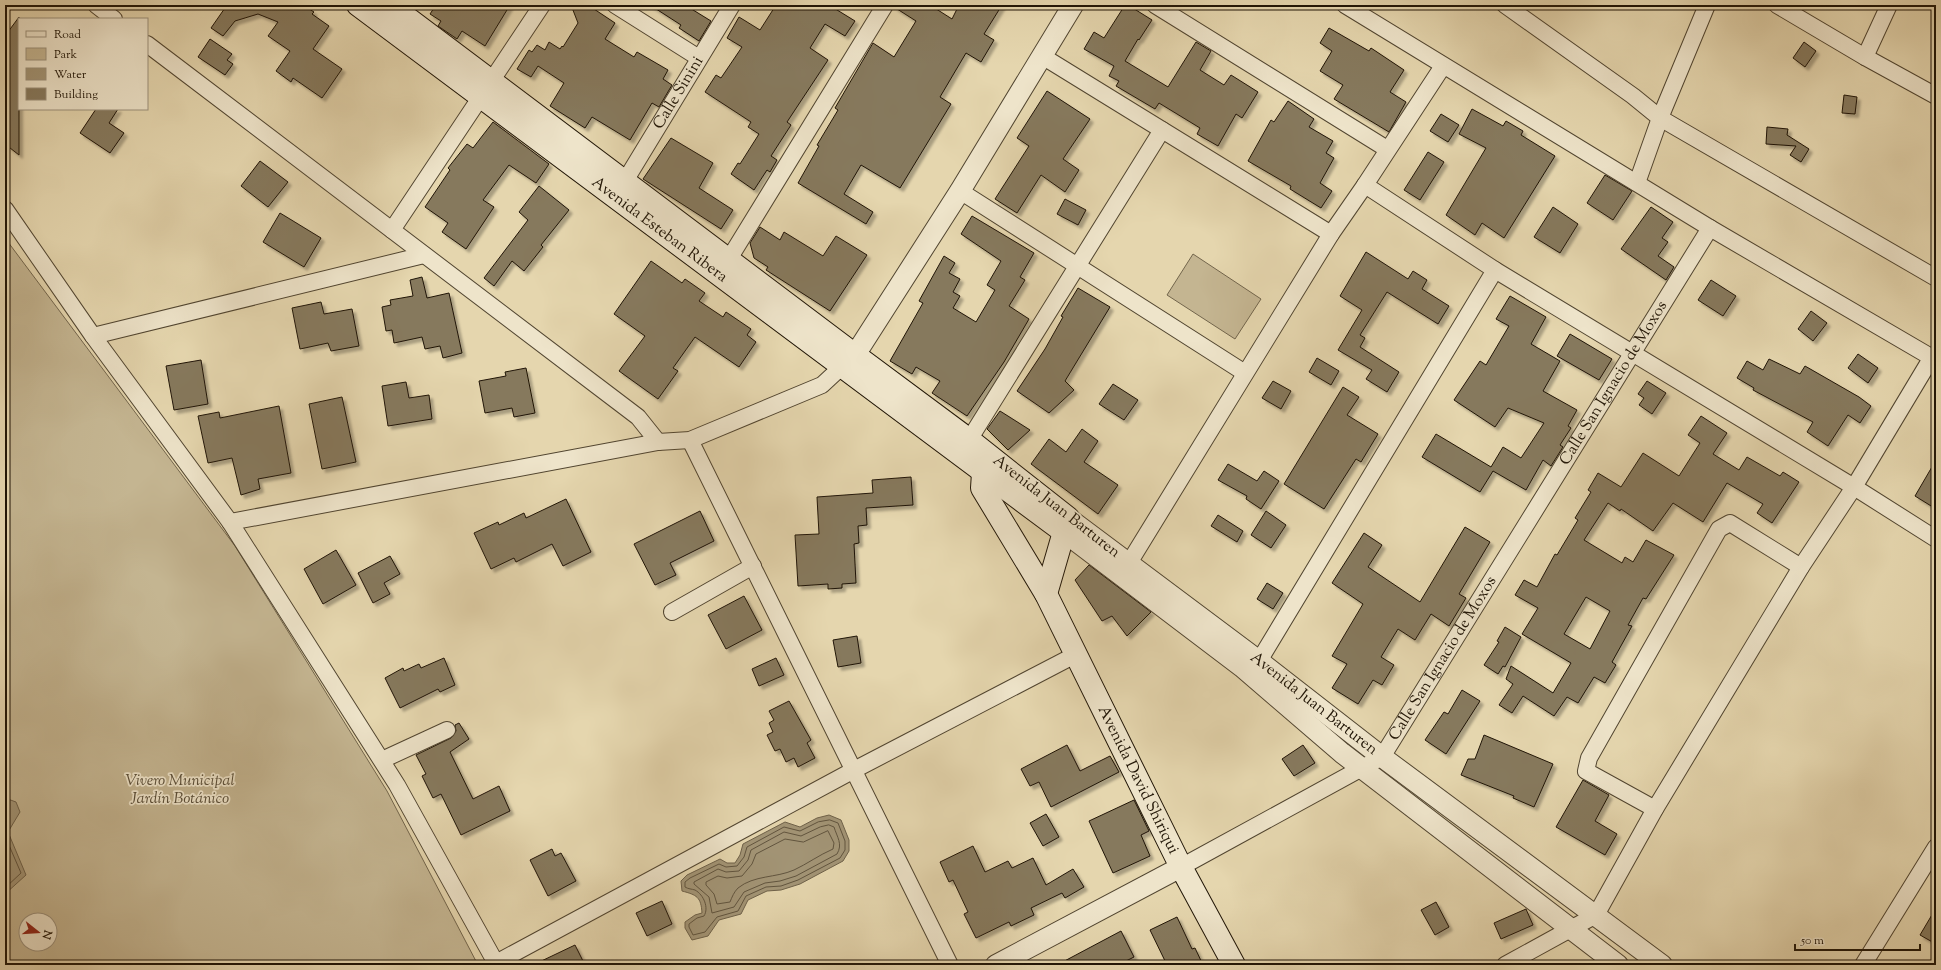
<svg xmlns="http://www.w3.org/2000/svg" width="1941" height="970" viewBox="0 0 1941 970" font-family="'Sorts Mill Goudy',serif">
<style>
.green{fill:#c4b591;stroke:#72654c;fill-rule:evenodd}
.water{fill:#a29475;stroke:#6e6149}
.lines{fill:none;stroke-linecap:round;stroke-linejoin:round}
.shore{stroke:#61543e;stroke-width:1}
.building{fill:#86795d;stroke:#201506;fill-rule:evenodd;filter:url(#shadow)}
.minor-casing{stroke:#514530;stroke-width:18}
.tertiary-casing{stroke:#514530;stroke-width:22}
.secondary-casing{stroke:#201506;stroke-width:24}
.minor{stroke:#eee4ca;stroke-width:16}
.tertiary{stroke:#eee4ca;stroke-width:20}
.secondary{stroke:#eee4ca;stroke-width:22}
.labels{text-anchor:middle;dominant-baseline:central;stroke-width:3.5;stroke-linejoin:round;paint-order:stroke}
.street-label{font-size:16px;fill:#201506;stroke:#eee4ca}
.park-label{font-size:16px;font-style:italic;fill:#594d37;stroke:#eee4ca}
</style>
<defs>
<filter id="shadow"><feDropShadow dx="3.5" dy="3.5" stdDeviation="1" flood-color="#0004"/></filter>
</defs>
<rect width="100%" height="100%" fill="#e5d6ae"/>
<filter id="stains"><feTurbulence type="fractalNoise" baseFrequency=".005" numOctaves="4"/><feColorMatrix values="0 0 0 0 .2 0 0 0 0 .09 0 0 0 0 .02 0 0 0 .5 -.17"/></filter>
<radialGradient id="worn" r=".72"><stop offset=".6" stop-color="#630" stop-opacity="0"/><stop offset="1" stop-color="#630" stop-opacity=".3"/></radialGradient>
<path class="green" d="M5,238L235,546L387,791L478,965H5ZM26,920H50V944H26Z
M1193,254L1261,299L1235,339L1167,295Z"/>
<path class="water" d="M5,798L16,802L20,812L8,832L26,875L5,894Z
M829,815L841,820L849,840V851L843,861L800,884L781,890L767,891L748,900L741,914L719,920L708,936L692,940L685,928V922L695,915L702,913C701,897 697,895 682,891L681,881L687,875L720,859L727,863H735L740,855L743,844L785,822L800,827L817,818Z"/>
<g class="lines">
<path class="shore" d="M830,820L838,823L845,841V850L840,858L798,880L781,886L766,887L746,896L738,911L717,917L705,932L693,935L689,927V924L697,918L704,916C709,908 704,895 695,890C692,889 688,889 685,887V882L690,878L719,864L726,867L737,866L744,857L747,847L784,827L800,831L818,822Z
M829,825L834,827C837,837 843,844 837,854L796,876L780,881L765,883L744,892L734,907L712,913L709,897L694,884V882L718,869L726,872L739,871L748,860L751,850L784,832L801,836L820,827Z
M828,831L834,843L833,849C819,855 807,864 794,870C776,878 754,875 738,888C734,892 732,897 730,902L717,904L714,894L706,885V882L718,876L727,878L742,876L752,864L756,854L785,839L803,842Z
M5,836L21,873L5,888"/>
</g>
<path class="building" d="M227,5H303L314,12L312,14L329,26L313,49L342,69L322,98L293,78L291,82L276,71L290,51L268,36L278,22L258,14L235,21L223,36L211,28Z
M436,5H510L485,46L462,31L457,39L438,26L441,21L430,14Z
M571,5H588L615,23L605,39L634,57L637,52L668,70L663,79L672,85L659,107L652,103L630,140L592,117L585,128L550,106L564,83L538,66L531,77L517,69L529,50L532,52L537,45L545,50L549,42L560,49L562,46L563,47L578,23Z
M650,5H685L711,21L699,41L679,28L681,25Z
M776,5H829L855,21L845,36L825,24L810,48L828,60L787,122L791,125L771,156L777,160L770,172L767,170L754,190L731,174L738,163L740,164L759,134L748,127L751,122L705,92L716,75L721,78L742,47L727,38L739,17L760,30Z
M894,5H930L952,19L959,5H1002L984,34L994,40L981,62L966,53L940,97L951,104L900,188L861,165L844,194L873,212L866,224L798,183L819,146L817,145L838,110L835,108L873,43L894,57L916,21L894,7Z
M1125,5H1128L1152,20L1139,40L1138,39L1125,61L1168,87L1196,42L1211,51L1200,70L1224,85L1231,75L1258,92L1242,118L1236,114L1218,146L1197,134L1200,128L1159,103L1155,109L1116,86L1119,81L1109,76L1114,66L1084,49L1094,32L1104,38Z
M19,17V155L5,144V36Z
M1329,28L1369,51L1371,48L1404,70L1390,92L1406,102L1389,132L1334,99L1343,85L1320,71L1332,51L1320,43Z
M210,39L232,54L227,60L233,64L225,75L198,57Z
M1804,42L1816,51L1805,67L1793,58Z
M1047,91L1090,119L1063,159L1079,170L1065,192L1041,175L1017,213L995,199L1029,146L1017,138Z
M1844,95L1857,97L1855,114L1842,113Z
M1288,101L1314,119L1309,127L1333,141L1326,153L1334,158L1320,183L1332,191L1321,208L1290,189L1291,186L1248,161L1271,120L1274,122Z
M96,109H118L109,123L124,133L110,153L80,133Z
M1472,109L1503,126L1506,121L1523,131L1521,135L1555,156L1504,238L1482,223L1475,235L1446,215L1486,148L1459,134Z
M1441,114L1459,125L1448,142L1430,131Z
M493,122L549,164L536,183L509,165L483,200L494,207L466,249L442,232L448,223L425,207L450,170L448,168L467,144L473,148Z
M1767,127L1788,129L1787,135L1809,149L1801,162L1790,155L1796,146L1766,144Z
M671,138L713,163L699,188L733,210L721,229L643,179Z
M1428,152L1444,162L1420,200L1404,190Z
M260,161L288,182L268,207L241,186Z
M1605,175L1632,191L1613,220L1587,203Z
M539,186L569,210L541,245L543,247L524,271L512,261L494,286L484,278L528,220L519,212Z
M1065,199L1086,210L1078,225L1057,214Z
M1553,207L1578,224L1560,253L1534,237Z
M1651,207L1673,222L1662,238L1668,242L1658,256L1674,267L1666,280L1621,249Z
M280,213L321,238L304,267L263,242Z
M972,216L1034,253L1020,277L1025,280L1009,306L1029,319L1004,362L967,416L932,393L940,381L916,367L912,374L890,361L923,303L919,301L944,256L955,263L949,273L960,279L953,292L960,296L953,308L976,322L995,290L987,285L1001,261L961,234Z
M760,227L780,240L784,232L823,256L836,236L867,255L830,311L766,270L768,267L754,258L750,243Z
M1366,252L1408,279L1413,271L1427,280L1422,289L1449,306L1438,324L1387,292L1360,335L1365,338L1360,347L1399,372L1387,392L1366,379L1372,370L1338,350L1362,310L1340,296Z
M651,261L682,283L685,279L705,293L699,301L723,317L726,312L751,329L747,335L756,342L739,367L695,337L673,368L678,371L658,399L619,371L645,336L614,314Z
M422,277L427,298L449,293L462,353L443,358L440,346L425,349L422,337L394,343L392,330L386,331L382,307L391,305L390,300L413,296L410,280Z
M1711,280L1736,296L1723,316L1698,300Z
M1078,288L1110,307L1065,381L1074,390L1049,413L1017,391L1045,349L1063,317L1061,316Z
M1510,296L1546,317L1531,344L1560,361L1543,391L1577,410L1568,426L1571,428L1560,445L1563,447L1551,466L1543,460L1526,490L1493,471L1480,492L1422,457L1436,434L1491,467L1503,447L1521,458L1544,423L1508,408L1495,427L1454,400L1480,361L1486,365L1509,326L1496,319Z
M321,302L324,314L352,309L359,346L331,351L328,343L300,349L292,308Z
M1811,311L1827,323L1813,341L1798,329Z
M1570,334L1612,359L1599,380L1557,356Z
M1858,354L1878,368L1868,383L1848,368Z
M1317,358L1339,371L1331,385L1309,372Z
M1769,359L1800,374L1805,366L1859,397L1871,406L1860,423L1848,415L1828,446L1807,432L1813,422L1753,390L1754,388L1737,378L1747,361L1763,370Z
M201,360L208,404L174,410L166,366Z
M526,368L535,413L514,417L512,408L485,413L479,381L506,376L505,372Z
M1273,381L1291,391L1281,409L1262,398Z
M1647,381L1666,393L1652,414L1639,405L1644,398L1638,394Z
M406,382L409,398L429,395L432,419L388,426L382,386Z
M1113,384L1138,400L1124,420L1099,404Z
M1343,387L1359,397L1347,415L1378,434L1361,462L1356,459L1324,509L1284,484Z
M342,397L356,462L322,469L309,404Z
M279,406L291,473L258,479L260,489L241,495L232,458L208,463L198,416L219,412L220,418Z
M1000,411L1030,430L1008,450L987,429Z
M1701,416L1727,433L1713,454L1739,470L1747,457L1780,476L1783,472L1799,482L1772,523L1757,513L1763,504L1727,483L1703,522L1673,503L1653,531L1621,509L1620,511L1608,503L1584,540L1622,563L1625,557L1633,562L1646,540L1674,555L1646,599L1643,598L1628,625L1632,626L1612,662L1616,665L1605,683L1594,677L1578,703L1567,697L1554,716L1523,696L1512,713L1499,705L1513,684L1506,679L1511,666L1553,693L1571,663L1522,634L1538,608L1515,595L1524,580L1537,587L1555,554L1557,555L1578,520L1575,518L1591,492L1588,490L1598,473L1621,487L1643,453L1679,476L1700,443L1688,435ZM1586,597L1610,611L1590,649L1564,634Z
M1082,429L1098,441L1084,462L1118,485L1098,514L1031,464L1049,439L1066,452Z
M1936,460V509L1915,496Z
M1228,464L1257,481L1264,471L1279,481L1261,509L1246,499L1247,496L1218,480Z
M911,477L913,505L866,508L867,525L858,526L859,543L854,544L856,583L842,584V588L828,589V584L798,586L795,535L819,534L817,497L873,493L872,480Z
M566,499L591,552L563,566L552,544L516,562L514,558L491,569L474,533L498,522L499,525L524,513L526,518Z
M700,511L714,541L670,563L676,575L655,585L634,544Z
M1266,511L1286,525L1271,548L1251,535Z
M1218,515L1243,531L1237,542L1211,526Z
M1465,527L1490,542L1459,594L1466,598L1449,626L1431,614L1415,640L1398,629L1381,657L1394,665L1382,685L1373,680L1358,704L1332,688L1347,664L1332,656L1363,604L1332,583L1364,533L1382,545L1368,567L1420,602Z
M336,550L356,585L323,604L304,569Z
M390,556L400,574L384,583L390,594L373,603L358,573Z
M1089,565L1151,612L1127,636L1112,616L1102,621L1075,580Z
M1267,583L1283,593L1273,609L1257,599Z
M744,596L762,630L726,649L708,615Z
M1505,627L1521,637L1505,667L1503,666L1498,674L1484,665L1499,642L1497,641Z
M857,636L861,663L838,667L833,640Z
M444,658L455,685L440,692L438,689L400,708L385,678L403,668L404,671L419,664L421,668Z
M776,658L784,675L759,686L752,669Z
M1462,690L1480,701L1446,754L1425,740L1444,712L1448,714Z
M789,701L811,740L807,743L815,758L798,767L794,758L786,762L780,749L775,751L767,735L773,732L769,723L774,720L769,711Z
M459,723L469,739L450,752L473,799L499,786L510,811L461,835L441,794L433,798L422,776L426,774L416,755L451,738L456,731L455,725Z
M1484,735L1553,764L1534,807L1513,798L1514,796L1461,775L1468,759H1475Z
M1067,745L1080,771L1110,756L1119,772L1051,807L1039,782L1030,786L1021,769Z
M1303,745L1315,763L1294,776L1282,759Z
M1583,780L1609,795L1595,821L1617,834L1605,855L1556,827Z
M1134,800L1149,831L1141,835L1150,856L1113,873L1089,821Z
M1046,814L1059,837L1043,846L1030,823Z
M973,846L985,872L1008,861L1012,868L1033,858L1046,885L1073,869L1084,887L1065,898L1062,893L1031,908L1034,915L1011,926L1009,922L976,938L964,914L968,912L953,880L949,882L940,862Z
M552,849L555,856L561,853L576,881L548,896L530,860Z
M662,901L672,924L647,936L636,913Z
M1436,902L1449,927L1435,935L1421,910Z
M1936,908V944L1920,935Z
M1526,909L1533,925L1501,939L1494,923Z
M1177,917L1192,949L1195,948L1203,965H1167L1150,930Z
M1121,931L1134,957L1118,965H1057Z
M575,945L585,965H533Z"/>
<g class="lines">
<defs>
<g id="minor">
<path d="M96,5L114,19"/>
<path d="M615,5L699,58"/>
<path d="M1155,5L1387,149"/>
<path d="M1345,5L1710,228L1936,360"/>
<path d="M1505,5L1633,96L1660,118L1637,183"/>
<path d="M1707,5L1660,118L1936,278"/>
<path d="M1777,5L1865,57L1936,96"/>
<path d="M147,44L638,417L658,442"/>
<path d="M1042,56L1331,234"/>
<path d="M1865,57L1889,5"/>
<path id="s1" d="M625,181L732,5"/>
<path d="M1365,185L1495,270L1854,487L1936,539"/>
<path d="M960,191L1245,373"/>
<path d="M5,209L93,336L230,522L397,785L497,965"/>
<path d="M392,230L542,5"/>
<path d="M729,259L885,5"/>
<path d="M93,336L424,255"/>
<path d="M690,440L950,965"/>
<path d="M964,448L1162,130"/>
<path d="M230,522L658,442L690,440L822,385L850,359"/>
<path d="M1129,563L1331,234L1365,185L1443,66"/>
<path d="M672,612L753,566"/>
<path d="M1259,661L1495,270"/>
<path d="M382,760L447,730"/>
<path d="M1655,809L1586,771L1589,758L1719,529L1730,523L1801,567"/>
<path id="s2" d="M1181,867L1382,757L1710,228"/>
<path d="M496,963L854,770L1077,654"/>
<path d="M1505,965L1596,915L1655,809L1801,567L1854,487L1932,357"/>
<path d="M1863,965L1936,847"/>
</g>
<g id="tertiary">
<path d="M855,355L960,191L1073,5"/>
<path id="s3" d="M1068,518L1259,661L1382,757L1662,965"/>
<path d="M1064,532L1242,667L1342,753L1618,965"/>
<path d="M996,965L1181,867"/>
</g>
<g id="secondary">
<path id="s4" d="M358,5L1064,532"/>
<path d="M390,5L855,355L968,439L1068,518L1046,594"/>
<path id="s5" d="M988,466L983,473L982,488L1046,594L1181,867L1234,965"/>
</g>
</defs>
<use href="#minor" class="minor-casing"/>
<use href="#tertiary" class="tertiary-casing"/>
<use href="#secondary" class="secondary-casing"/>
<use href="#minor" class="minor"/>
<use href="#tertiary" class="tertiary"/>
<use href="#secondary" class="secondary"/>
</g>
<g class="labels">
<g class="street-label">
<text stroke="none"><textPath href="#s1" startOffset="103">Calle Sinini</textPath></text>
<text stroke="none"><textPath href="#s4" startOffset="376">Avenida Esteban Ribera</textPath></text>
<text stroke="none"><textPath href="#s2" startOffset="669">Calle San Ignacio de Moxos</textPath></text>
<text transform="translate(1056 507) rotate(38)">Avenida Juan Barturen</text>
<text stroke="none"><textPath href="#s2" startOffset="345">Calle San Ignacio de Moxos</textPath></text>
<text stroke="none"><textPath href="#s3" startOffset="308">Avenida Juan Barturen</textPath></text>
<text stroke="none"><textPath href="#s5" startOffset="355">Avenida David Shiriqui</textPath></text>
</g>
<g class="park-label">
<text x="180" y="781">Vivero Municipal<tspan x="180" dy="18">Jardín Botánico</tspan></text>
</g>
</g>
<rect width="1941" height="970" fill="none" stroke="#e5d6ae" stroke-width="20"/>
<rect x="6" y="6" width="1929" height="958" fill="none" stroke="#201506" stroke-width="2"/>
<rect x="10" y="10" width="1921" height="950" fill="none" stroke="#201506"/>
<rect x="18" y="18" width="130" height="92" fill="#eee4ca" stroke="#9c917c"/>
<rect x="26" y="31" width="20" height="6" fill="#eee4ca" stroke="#9c917c"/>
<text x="54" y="38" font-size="12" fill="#201506">Road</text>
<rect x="26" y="48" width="20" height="12" fill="#c4b591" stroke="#9c917c"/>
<text x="54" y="58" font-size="12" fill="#201506">Park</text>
<rect x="26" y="68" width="20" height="12" fill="#a29475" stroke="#9c917c"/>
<text x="54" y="78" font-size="12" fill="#201506">Water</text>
<rect x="26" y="88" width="20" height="12" fill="#86795d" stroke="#9c917c"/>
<text x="54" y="98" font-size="12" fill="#201506">Building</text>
<g transform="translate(38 932) rotate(107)"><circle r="19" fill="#eee4ca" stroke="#9c917c"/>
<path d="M0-3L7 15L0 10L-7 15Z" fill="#8f2418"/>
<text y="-6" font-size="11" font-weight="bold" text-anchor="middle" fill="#201506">N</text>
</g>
<path d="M1795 944v6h125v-6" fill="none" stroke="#201506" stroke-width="2"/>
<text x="1801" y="944" font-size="12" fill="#201506" stroke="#eee4ca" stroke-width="3" paint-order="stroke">50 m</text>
<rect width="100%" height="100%" filter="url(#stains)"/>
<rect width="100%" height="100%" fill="url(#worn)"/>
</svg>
